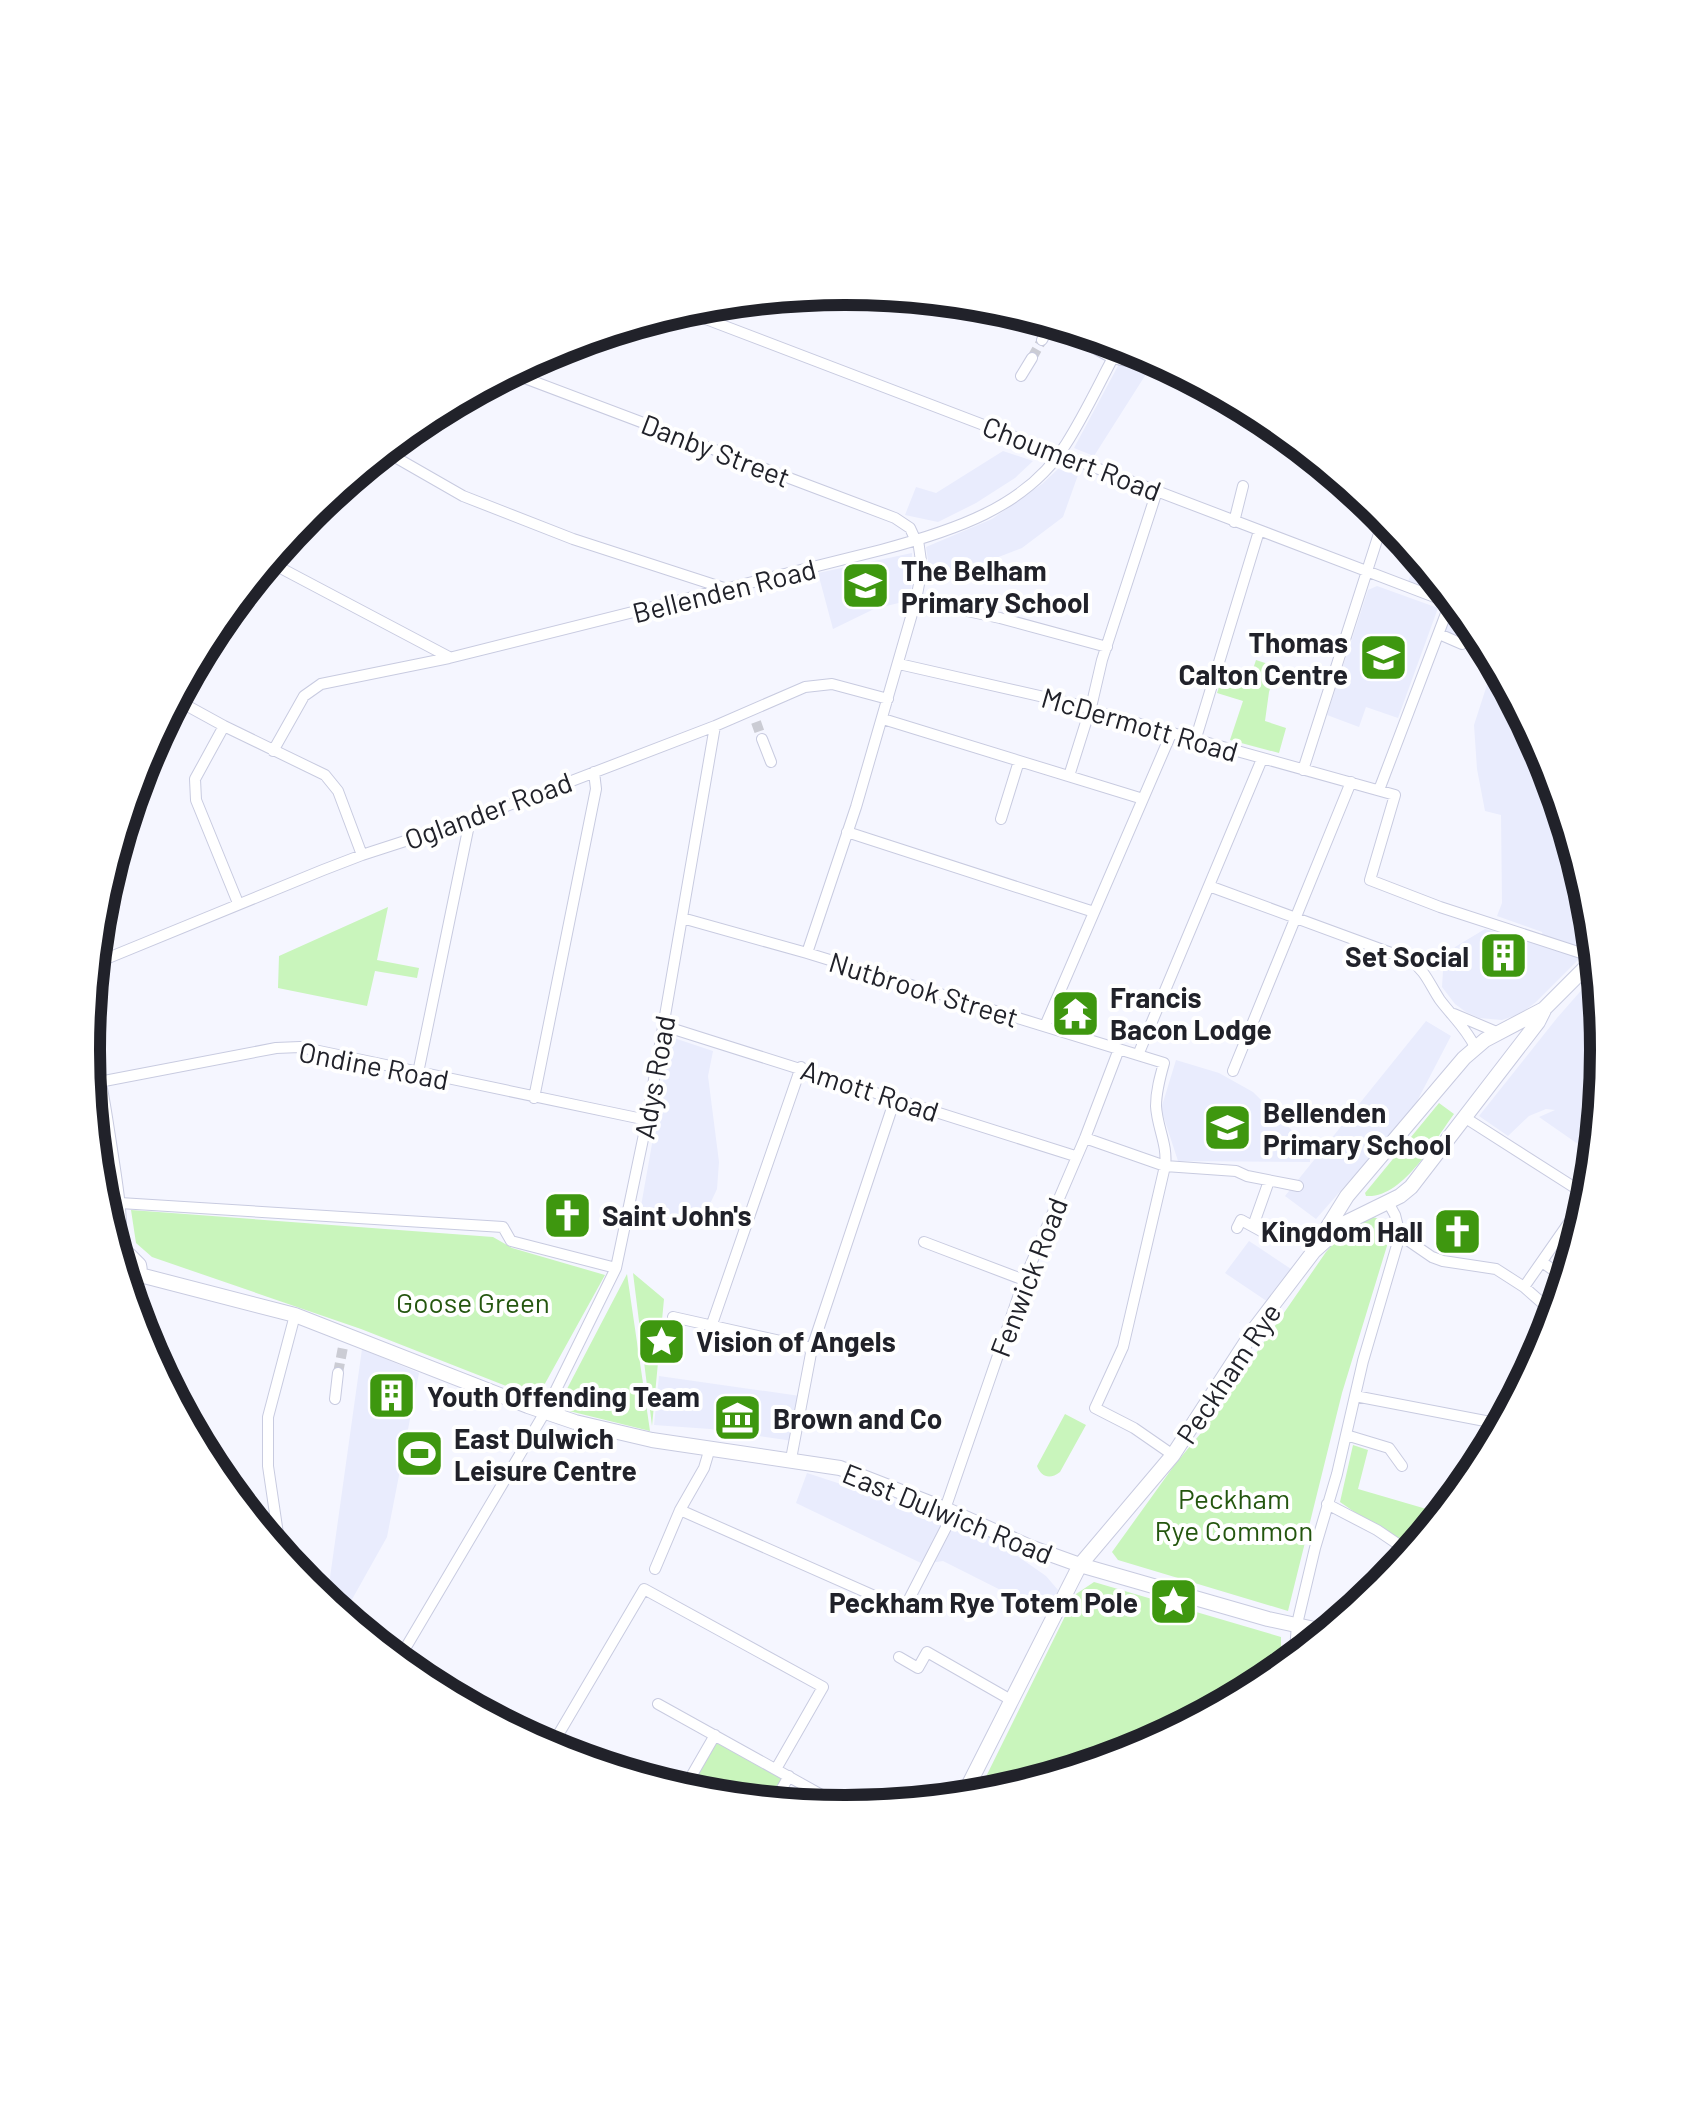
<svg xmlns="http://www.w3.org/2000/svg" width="1691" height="2101" viewBox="0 0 1691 2101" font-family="Barlow,sans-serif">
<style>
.built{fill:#e9ecfd}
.green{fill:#c9f5bc}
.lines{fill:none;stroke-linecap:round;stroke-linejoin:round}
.minor-tunnel{stroke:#cbccd4;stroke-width:10;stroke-dasharray:10 5;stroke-linecap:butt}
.minor-casing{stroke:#c8cbe0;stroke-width:12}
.major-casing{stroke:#c8cbe0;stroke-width:16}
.minor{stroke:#fff;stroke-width:10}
.major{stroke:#fff;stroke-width:14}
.labels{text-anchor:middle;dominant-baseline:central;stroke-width:8;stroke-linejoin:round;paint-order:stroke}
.street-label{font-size:28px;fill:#21222a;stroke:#fff}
.poi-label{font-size:28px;font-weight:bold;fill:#21222a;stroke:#fff;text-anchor:start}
.park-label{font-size:28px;fill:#24560f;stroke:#fff}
.rim{fill:none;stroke:#21222a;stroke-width:12}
</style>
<rect width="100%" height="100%" fill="#f5f6ff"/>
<path class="built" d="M1119,364L1148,371L1094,456L1074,448Z
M1003,451L1033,461L1015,478L976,503L938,522L905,515L916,487L936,493Z
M1058,469L1078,475L1063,517L1022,548L957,573L930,574L926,547L992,519L1042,484Z
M912,553L911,600L874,609L833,629L818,573Z
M1417,557L1425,560L1480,627L1494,652L1444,634L1457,600L1408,582Z
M1377,586L1438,608L1398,718L1366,707L1359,727L1327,715L1368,590Z
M1496,657L1551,759L1590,890V925L1585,947L1582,950L1543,938L1542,932L1497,916L1502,903L1501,815L1485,811L1477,769L1474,725Z
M1485,929L1577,955L1579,959L1536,1002L1520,1014L1502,1020L1479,1018L1466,1012L1455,1004L1442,987L1443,971L1455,947Z
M1600,969L1608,1051L1598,1158L1539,1117L1555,1110L1546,1109L1529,1116L1508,1136L1479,1116L1557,1018Z
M1426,1021L1451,1036L1414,1107L1316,1219L1285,1196Z
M671,1037L713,1051L708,1076L719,1162L717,1189L701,1223L635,1214L641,1206Z
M1176,1060L1219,1073L1253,1092L1309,1147L1310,1162L1178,1161L1161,1109Z
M1249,1241L1294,1271L1271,1304L1225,1273Z
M362,1349L419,1373L387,1537L341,1619L326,1606Z
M659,1376L800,1396L793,1441L710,1429L654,1425Z
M807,1473L945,1518L993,1539L1046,1576L1058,1590L1046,1613L943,1561L923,1564L796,1503Z"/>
<path class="green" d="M1256,660L1277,667L1269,692L1265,721L1286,728L1279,753L1230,740L1243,701L1217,693L1224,672L1249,681Z
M388,907L377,960L419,968L417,978L375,971L367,1006L278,988L279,956Z
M1439,1103L1454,1114C1434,1141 1403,1199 1366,1196L1365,1193Z
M131,1210L493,1237L512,1248L605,1275L537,1398L361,1329L152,1257L136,1243Z
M1371,1217C1385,1219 1387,1223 1390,1236L1342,1393L1288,1611L1118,1560L1112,1552L1176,1463L1201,1433L1326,1252L1343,1233Z
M633,1273L664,1299L652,1426Z
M627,1274L650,1431L557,1408Z
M1065,1414L1086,1425L1060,1472C1050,1480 1041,1477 1037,1466Z
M1353,1445L1368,1450L1358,1489L1447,1515L1415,1554L1340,1502Z
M1094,1582L1281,1637V1675L1269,1685L1137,1756L994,1799L974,1801L1076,1594Z
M716,1739L785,1778L769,1806L696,1799L684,1795Z"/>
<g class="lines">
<path class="minor-tunnel" d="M1032,358L1042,340
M756,722L762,739
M338,1373L343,1347"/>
<defs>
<path id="minor" d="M677,308L1466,609
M1031,313L1112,358L1133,362L1218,389
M1042,340L1050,325
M506,371L895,518L910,528L916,541
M1021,376L1032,358
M381,449L463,496L573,539L727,589
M1234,522L1243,486
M273,564L449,657
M916,600L1000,618L1107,647
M1439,634L1462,644
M899,664L1079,705L1090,710L1395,795L1370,880L1440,907L1581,953
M175,694L328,493
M173,698L224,726L325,775L338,791L362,855
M883,719L1143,799
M224,726L195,779L196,800L238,903
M762,739L771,762
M1195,741L1259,531
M273,751L304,696L321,684L449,658L881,550C949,532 1027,508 1066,444C1087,411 1103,375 1122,341
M140,761L142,755
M1303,770L1386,512
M1069,776L1092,703L1102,660L1157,491
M1379,790L1450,603
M1001,819L1019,761
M847,832L1094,912
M1209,886L1410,960C1425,970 1430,985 1440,1000C1452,1016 1466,1028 1475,1047
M682,918L807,953L1164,1063C1160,1077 1156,1091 1156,1106C1157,1127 1168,1145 1165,1166L1123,1347L1095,1408L1134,1428L1173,1455
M807,953L856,807L916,600L922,568L918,540
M1594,957L1596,924
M91,965L323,870L362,855L470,820L715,726L805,687L832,684L888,699
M1454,1014L1499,1033
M664,1026L1075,1156
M1045,1026L1171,734
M1138,1055L1262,759
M1233,1071L1351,782
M418,1073L470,820
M99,1082L276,1048L300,1047L647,1120
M534,1098L596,789L594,772
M1464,1117L1594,1200
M1085,1138L1165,1166L1236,1171L1247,1176L1298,1186
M120,1203L503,1227L511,1241L616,1268
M1253,1226L1269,1181
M1237,1228L1241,1220L1263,1232
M1400,1235L1432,1257L1443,1261L1496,1269L1524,1287L1558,1317
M924,1242L1024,1280
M1542,1262L1563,1277L1576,1259
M1524,1287L1570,1221L1584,1231
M673,1317L812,1348
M712,1324L801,1067
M1355,1396L1506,1425
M335,1399L338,1373
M1346,1435L1389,1448L1402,1466
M791,1459L812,1348L895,1099
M1327,1504L1377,1530L1414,1555
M945,1509L1024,1280L1085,1138L1119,1049
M680,1510L904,1609L954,1512
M282,1561L268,1466V1417L295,1315
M655,1569L680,1510L704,1468L710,1448
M899,1657L918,1668L927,1652L1011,1700
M396,1664L545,1412L616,1268L647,1120L715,726
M1294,1665L1297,1624L1315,1548L1337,1474L1363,1361L1400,1235L1395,1215L1388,1202
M658,1704L854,1813
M548,1752L644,1589L823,1687L776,1769
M681,1794L715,1735
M772,1806L789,1776"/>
<path id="major" d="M84,1035C99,1070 103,1106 109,1143C115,1183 121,1213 119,1254
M1319,1241L1347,1196L1464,1058L1485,1040L1544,1009
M114,1255H129L139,1265C142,1277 136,1286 124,1289
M140,1275L295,1315L528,1406L575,1422L652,1440L840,1468L945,1509L1030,1547L1080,1565L1268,1619L1333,1633
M960,1802L1080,1565L1173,1455L1256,1327L1314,1251L1345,1223L1400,1196L1411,1187L1538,1022L1545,1008L1599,954"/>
</defs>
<use href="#minor" class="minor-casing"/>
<use href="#major" class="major-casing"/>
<use href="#minor" class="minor"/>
<use href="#major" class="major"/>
</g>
<defs>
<symbol id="school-square" viewBox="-11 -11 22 22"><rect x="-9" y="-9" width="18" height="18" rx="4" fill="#3e970f" stroke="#fff"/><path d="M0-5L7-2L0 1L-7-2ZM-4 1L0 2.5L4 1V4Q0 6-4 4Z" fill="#fff"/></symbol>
<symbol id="university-square" viewBox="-11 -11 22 22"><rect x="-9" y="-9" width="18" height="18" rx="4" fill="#3e970f" stroke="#fff"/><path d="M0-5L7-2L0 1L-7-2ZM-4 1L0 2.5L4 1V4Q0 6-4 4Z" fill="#fff"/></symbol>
<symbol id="building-square" viewBox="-11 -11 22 22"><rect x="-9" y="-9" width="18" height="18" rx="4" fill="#3e970f" stroke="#fff"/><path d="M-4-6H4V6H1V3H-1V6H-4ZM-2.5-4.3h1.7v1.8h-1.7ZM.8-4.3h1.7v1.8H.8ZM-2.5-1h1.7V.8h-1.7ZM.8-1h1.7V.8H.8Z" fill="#fff"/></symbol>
<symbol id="temple-square" viewBox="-11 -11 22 22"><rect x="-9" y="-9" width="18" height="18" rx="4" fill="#3e970f" stroke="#fff"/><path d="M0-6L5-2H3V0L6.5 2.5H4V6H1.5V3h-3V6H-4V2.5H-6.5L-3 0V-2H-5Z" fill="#fff"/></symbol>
<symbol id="church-square" viewBox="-11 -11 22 22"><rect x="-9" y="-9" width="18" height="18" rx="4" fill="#3e970f" stroke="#fff"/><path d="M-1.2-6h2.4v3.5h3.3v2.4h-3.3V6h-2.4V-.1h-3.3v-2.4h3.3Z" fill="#fff"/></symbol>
<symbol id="sight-square" viewBox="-11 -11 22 22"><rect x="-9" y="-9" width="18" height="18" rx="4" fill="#3e970f" stroke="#fff"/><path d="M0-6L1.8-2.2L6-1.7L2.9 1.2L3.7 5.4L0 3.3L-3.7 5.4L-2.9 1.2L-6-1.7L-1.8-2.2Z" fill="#fff"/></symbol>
<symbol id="museum-square" viewBox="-11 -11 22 22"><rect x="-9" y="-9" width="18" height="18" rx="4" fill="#3e970f" stroke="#fff"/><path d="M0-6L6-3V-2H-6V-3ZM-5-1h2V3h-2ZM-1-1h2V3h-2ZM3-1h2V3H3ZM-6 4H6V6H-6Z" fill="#fff"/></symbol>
<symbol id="stadium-square" viewBox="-11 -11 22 22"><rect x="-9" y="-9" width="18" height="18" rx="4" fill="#3e970f" stroke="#fff"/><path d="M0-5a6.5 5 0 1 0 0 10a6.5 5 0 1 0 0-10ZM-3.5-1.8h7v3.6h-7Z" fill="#fff"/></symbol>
</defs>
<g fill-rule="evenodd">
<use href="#school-square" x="838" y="558" width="55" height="55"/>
<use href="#university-square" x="1356" y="630" width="55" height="55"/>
<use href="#building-square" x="1476" y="928" width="55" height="55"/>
<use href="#temple-square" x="1048" y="986" width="55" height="55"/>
<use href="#school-square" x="1200" y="1100" width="55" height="55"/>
<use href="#church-square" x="540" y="1188" width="55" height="55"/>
<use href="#church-square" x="1430" y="1204" width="55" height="55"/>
<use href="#sight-square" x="634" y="1314" width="55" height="55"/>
<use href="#building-square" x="364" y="1368" width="55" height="55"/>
<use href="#museum-square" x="710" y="1390" width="55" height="55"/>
<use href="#stadium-square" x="392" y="1426" width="55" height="55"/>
<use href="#sight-square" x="1146" y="1574" width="55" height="55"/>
</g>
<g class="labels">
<g class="street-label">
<text transform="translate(716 450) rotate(21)">Danby Street</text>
<text transform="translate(1072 458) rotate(21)">Choumert Road</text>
<text transform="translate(724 590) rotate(-14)">Bellenden Road</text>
<text transform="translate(1140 724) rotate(16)">McDermott Road</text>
<text transform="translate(488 810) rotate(-20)">Oglander Road</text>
<text transform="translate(924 989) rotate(17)">Nutbrook Street</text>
<text transform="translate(374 1065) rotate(11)">Ondine Road</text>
<text transform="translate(654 1077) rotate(-80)">Adys Road</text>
<text transform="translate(870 1090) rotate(18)">Amott Road</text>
<text transform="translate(1028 1277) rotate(-69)">Fenwick Road</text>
<text transform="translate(1228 1373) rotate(-56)">Peckham Rye</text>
<text transform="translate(948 1513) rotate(22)">East Dulwich Road</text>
</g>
<g class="poi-label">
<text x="901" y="570">The Belham<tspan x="901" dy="32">Primary School</tspan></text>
<text x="1348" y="642" text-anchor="end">Thomas<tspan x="1348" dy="32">Calton Centre</tspan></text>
<text x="1469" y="956" text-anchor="end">Set Social</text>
<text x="1110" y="997">Francis<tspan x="1110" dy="32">Bacon Lodge</tspan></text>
<text x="1263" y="1112">Bellenden<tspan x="1263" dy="32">Primary School</tspan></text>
<text x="602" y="1215">Saint John's</text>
<text x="1423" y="1231" text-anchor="end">Kingdom Hall</text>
<text x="696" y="1341">Vision of Angels</text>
<text x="427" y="1396">Youth Offending Team</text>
<text x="773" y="1418">Brown and Co</text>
<text x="454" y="1438">East Dulwich<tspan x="454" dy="32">Leisure Centre</tspan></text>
<text x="1138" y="1602" text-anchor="end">Peckham Rye Totem Pole</text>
</g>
<g class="park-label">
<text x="473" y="1302">Goose Green</text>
<text x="1234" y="1498">Peckham<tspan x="1234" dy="32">Rye Common</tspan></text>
</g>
</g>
<path d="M0 0H1691V2101H0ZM100 1050a745 745 0 1 1 1490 0a745 745 0 1 1-1490 0Z" fill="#fff" fill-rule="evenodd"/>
<path class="rim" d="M100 1050a745 745 0 1 1 1490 0a745 745 0 1 1-1490 0Z"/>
</svg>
